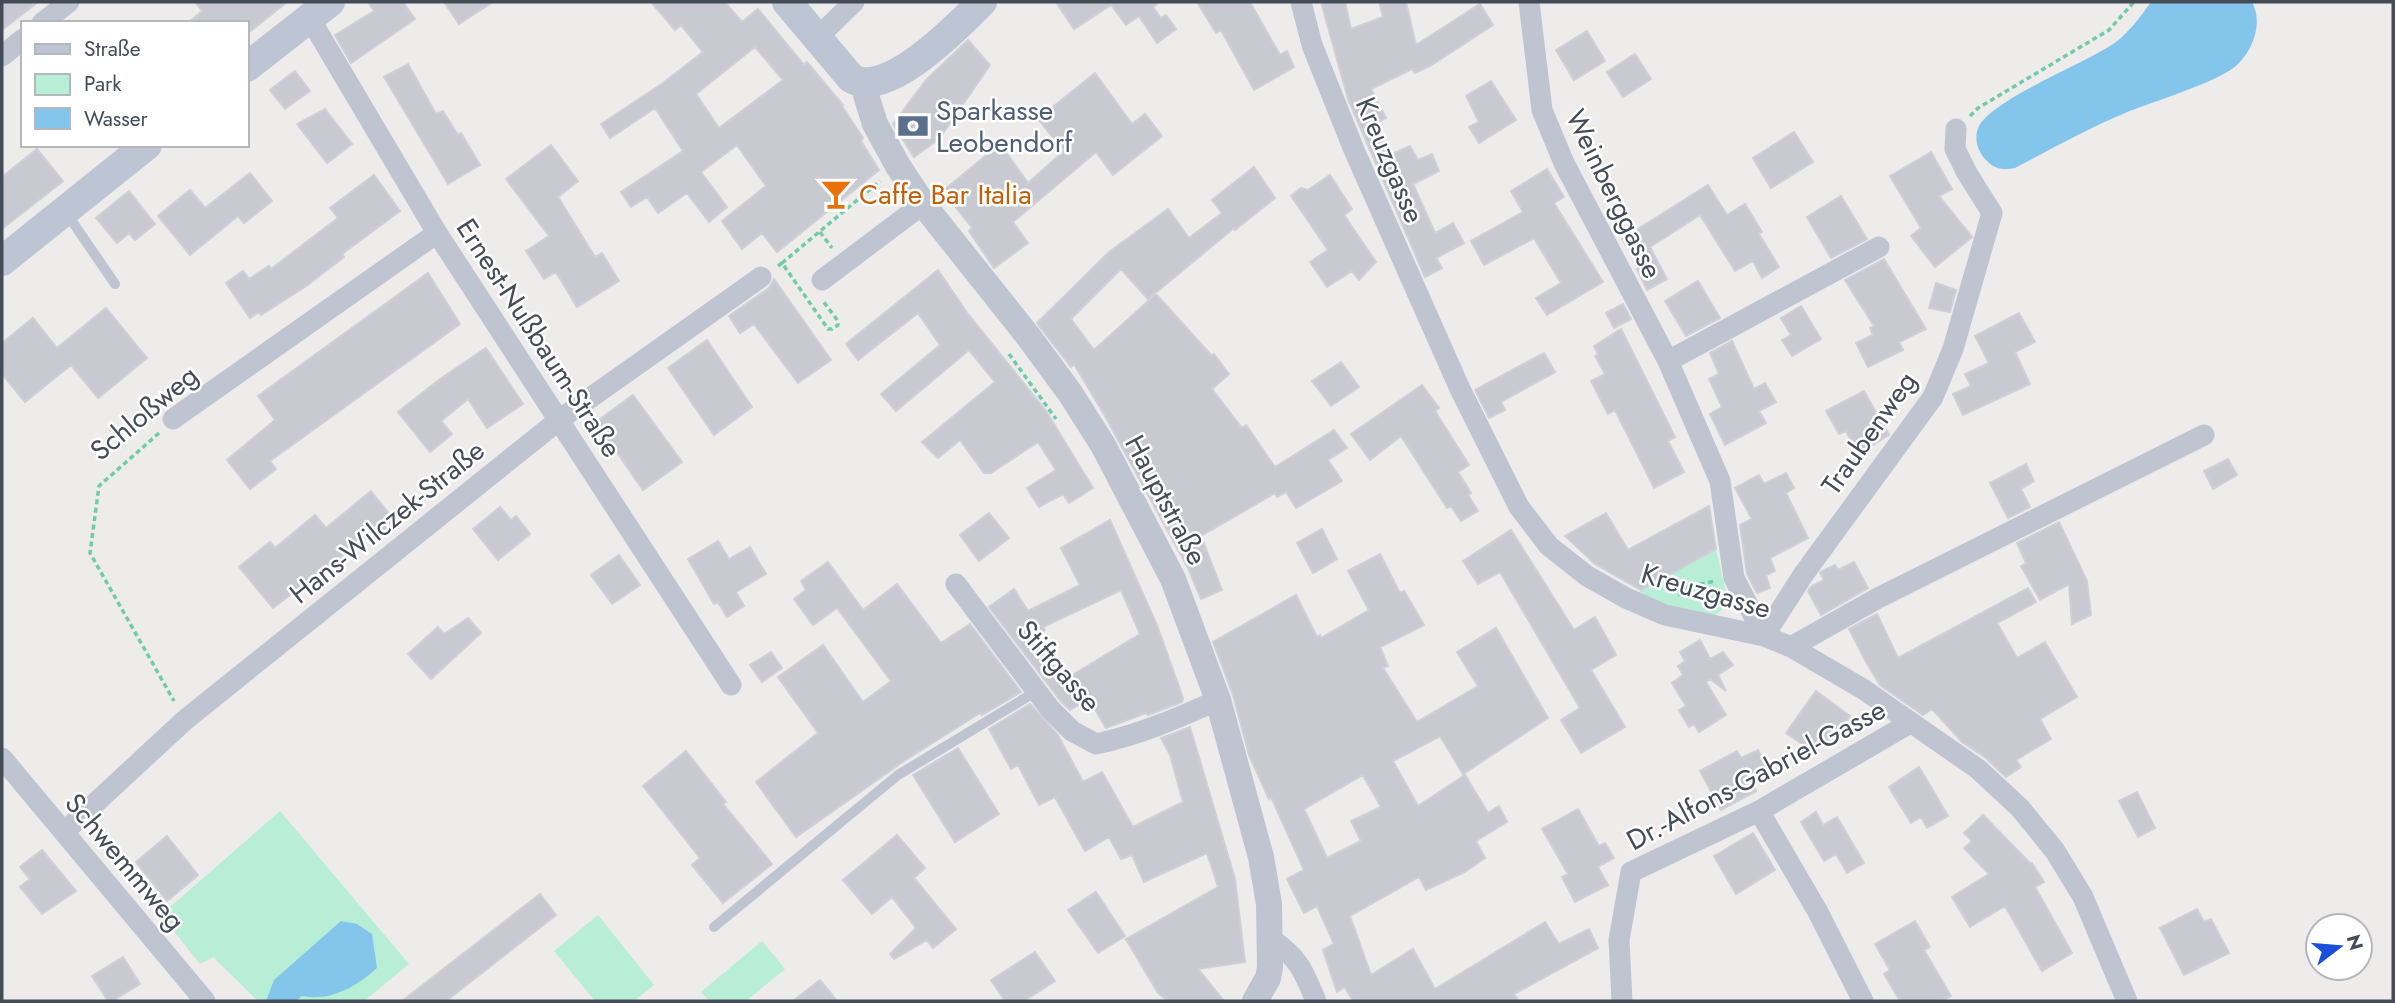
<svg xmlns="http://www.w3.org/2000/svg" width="2395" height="1003" viewBox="0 0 2395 1003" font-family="Jost,sans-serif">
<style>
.green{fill:#b7eed5}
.water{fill:#84c6eb}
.building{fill:#c8c9d1;stroke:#cfd0d7;stroke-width:2;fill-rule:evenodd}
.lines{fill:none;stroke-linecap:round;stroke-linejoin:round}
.path{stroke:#70cbac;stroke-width:3.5;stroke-dasharray:5 3.5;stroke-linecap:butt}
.service{stroke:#bec5d1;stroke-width:10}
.minor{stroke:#bec5d1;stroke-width:21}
.tertiary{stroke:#bec5d1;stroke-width:26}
.secondary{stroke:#bdc5d5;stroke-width:30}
.labels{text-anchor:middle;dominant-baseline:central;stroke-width:5;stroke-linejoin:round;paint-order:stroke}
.service-label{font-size:28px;fill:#4e5e75;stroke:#fff;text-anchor:start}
.street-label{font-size:28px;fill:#444c58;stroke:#fff}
.food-label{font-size:28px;fill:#c56008;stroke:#fff;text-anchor:start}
</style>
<rect width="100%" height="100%" fill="#eeebeb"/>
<path class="green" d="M1716,549L1729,605L1712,617L1690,615L1639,592Z
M280,811L409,964L364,1001H258L213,957L200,964L161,915Z
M598,915L654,985L634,1001H595L554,951Z
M762,941L785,969L746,1001H709L701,992Z"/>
<path class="water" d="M2151,2H2252C2263,22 2254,49 2237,65C2219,82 2151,102 2125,113C2087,129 2051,149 2015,168C2003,170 1995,170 1986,160C1978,152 1973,138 1979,126C1996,97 2085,64 2116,42C2131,30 2140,17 2151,2Z
M341,921L357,924L372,934L377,968C357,986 331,1002 302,996L296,1001H266L274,980Z"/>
<path class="building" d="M2,2H38L2,30Z
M195,2H287L247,34V23H188L202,11Z
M368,2H403L415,19L351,63L335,35L374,11Z
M444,2H493L459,24Z
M651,2H725L742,22L758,9L804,65L807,62L843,105L842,106L863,138L861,141L879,170L777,252L762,233L742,249L722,221L766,186L737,145L701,172L727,207L709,222L687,193L658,213L647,197L631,207L621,192L683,151L655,108L610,138L601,124L663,83L703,52L681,25L675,30ZM755,47L783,80L719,128L696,94Z
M1056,2H1160L1153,7L1161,18L1166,15L1176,29L1157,43L1139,16L1126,25L1111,5L1074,29Z
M1197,2H1250L1280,55L1287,51L1294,67L1254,90L1221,30L1216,33Z
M1321,2H1345L1351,29L1383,17L1379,2H1406L1416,45L1480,4L1493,25L1430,66L1415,73L1412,69L1371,89L1386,118L1374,124L1390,155L1410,146L1418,160L1432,154L1439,171L1413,184L1435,233L1453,223L1464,243L1436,258L1442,268L1425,277L1348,99Z
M1587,31L1605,61L1574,80L1556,50Z
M968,40L990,65L939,139L914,157L893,124L926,80Z
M1635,54L1651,79L1623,97L1607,72Z
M408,64L436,114L443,111L458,135L461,133L480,165L448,184L384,77Z
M295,71L310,91L285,109L270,90Z
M1095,73L1132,124L1145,114L1162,136L1113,175L1096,152L1013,222L1028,243L994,268L969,231L972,228L943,191L1000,144L1028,183L1064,151L1038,119Z
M1491,81L1516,120L1479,143L1469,127L1479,122L1466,96Z
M325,109L352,144L327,163L297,124Z
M1794,132L1813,162L1771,188L1753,158Z
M551,145L578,181L558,197L595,257L602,253L619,281L577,307L556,272L544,279L526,251L549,236L506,179Z
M37,149L63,181L2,229V177Z
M1931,152L1952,189L1939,196L1972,237L1935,267L1911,236L1921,228L1890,176Z
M1254,167L1275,198L1235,230L1234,228L1148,299L1121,269L1071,319L1094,350L1156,294L1212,356L1214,354L1229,374L1212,389L1242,428L1246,425L1275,467L1334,430L1347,448L1328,460L1342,481L1296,508L1286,492L1277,497L1275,493L1201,536L1222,590L1201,599L1188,568L1105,416L1074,364L1071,367L1037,323L1109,252L1168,209L1189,238L1222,213L1212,200Z
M1547,169L1564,197L1554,203L1603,282L1547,315L1536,298L1561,283L1534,238L1484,265L1471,241L1523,212L1511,191Z
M250,173L272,201L244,223L238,216L190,255L158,216L190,190L205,208Z
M374,175L400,211L342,254L344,257L305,287L261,315L259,312L250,318L226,283L243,271L249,279L269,266L271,269L338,218L330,208Z
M1330,175L1352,209L1344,215L1376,262L1359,280L1352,271L1327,287L1310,262L1328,250L1291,196L1301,188L1308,190Z
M1708,185L1727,215L1745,204L1762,232L1759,234L1779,267L1762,278L1753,261L1735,271L1700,215L1650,247L1667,279L1647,290L1637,269L1641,267L1622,239Z
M129,191L155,224L135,240L129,233L117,243L96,218Z
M1841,196L1867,239L1831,258L1807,217Z
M1884,259L1926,329L1899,342L1903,350L1868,367L1856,343L1873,335L1870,328L1874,326L1845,280Z
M938,270L968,314L1046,411L1093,488L1069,503L1063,494L1039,507L1027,488L1056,470L1038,442L991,473H984L960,440L938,458L922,442L995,382L969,350L896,411L881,394L940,345L918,313L858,360L846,344Z
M428,273L460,324L270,461L276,469L250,489L227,460L275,420L258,396Z
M774,279L831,360L798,383L754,324L740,333L729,316L769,288Z
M1698,281L1720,318L1686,336L1665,301Z
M1936,283L1956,290L1950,312L1929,308Z
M1623,304L1631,319L1614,328L1606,313Z
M1801,306L1821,339L1792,356L1782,340L1791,335L1781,318Z
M106,308L147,358L98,398L71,365L25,402L2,374V343L33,318L57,348Z
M2019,313L2035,342L2015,352L2030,384L1963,415L1953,394L1971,386L1965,374L1989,363L1975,336Z
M1621,329L1675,437L1668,441L1684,472L1654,488L1615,410L1608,414L1591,381L1605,374L1595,356L1598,354L1594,346Z
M707,340L752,407L714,435L668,368Z
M1732,341L1754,389L1765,383L1776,402L1759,411L1766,423L1725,445L1710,414L1722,407L1709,379L1719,374L1710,353Z
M486,348L523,404L487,428L468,399L441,421L452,434L430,452L398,412L440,379Z
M1544,353L1555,372L1501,402L1505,410L1489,418L1475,390Z
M1341,362L1359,387L1331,406L1312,381Z
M1422,385L1439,408L1435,411L1469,465L1458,472L1471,493L1468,495L1478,511L1461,521L1451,506L1447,508L1401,436L1370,460L1351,434Z
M1864,391L1889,435L1858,454L1846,431L1839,434L1826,411Z
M633,395L682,462L643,490L596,422Z
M2228,459L2237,475L2213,489L2204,471Z
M2026,464L2034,481L2021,489L2030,507L2008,518L1990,483Z
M1786,473L1794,488L1786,493L1808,538L1770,558L1775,571L1766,575L1770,588L1757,593L1747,574L1740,525L1752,519L1735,488L1759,475L1764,484Z
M371,491L395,521L371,541L367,537L273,608L239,567L270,542L275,548L315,515L326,528Z
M1709,506L1716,549L1641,590L1595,564L1565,536L1606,513L1628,550Z
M500,507L511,520L516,516L530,534L498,560L473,529Z
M989,513L1009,538L979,561L960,535Z
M1110,520L1157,625L1183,698L1182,702L1153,713L1148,715L1146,713L1106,728L1089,699L1070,710L1060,700L989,607L1014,589L1028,611L1080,585L1061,548ZM1121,590L1140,634L1064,680L1033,638L1045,630L1043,627Z
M2059,522L2087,581L2091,615L2072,624L2069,584L2040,600L2021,566L2026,563L2017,543Z
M1322,529L1337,559L1313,573L1297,543Z
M1511,530L1574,630L1595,617L1616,655L1591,670L1625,727L1581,753L1561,720L1580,708L1500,572L1478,584L1463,561Z
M718,541L729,559L750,547L766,574L736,592L744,606L727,617L718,602L714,604L688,559Z
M1380,554L1400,593L1404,591L1424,625L1380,647L1388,666L1383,668L1417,722L1478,686L1457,652L1496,628L1548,718L1463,774L1440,736L1393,761L1418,806L1465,775L1488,813L1499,806L1507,822L1476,841L1485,858L1465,872L1426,890L1419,877L1350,916L1371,975L1413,949L1435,989L1545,922L1559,944L1589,929L1598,948L1514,994L1519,1001H1353L1345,987L1337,992L1323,950L1334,944L1317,906L1304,913L1287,879L1304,870L1271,797L1269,799L1249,755L1233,695L1213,642L1296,595L1317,637L1320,635L1321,638L1369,610L1348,571ZM1363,775L1381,807L1351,821L1361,841L1327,858L1304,809Z
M619,555L640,585L612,604L591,575Z
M828,562L863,610L897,584L941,643L970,624L1021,692L982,715L980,713L904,761L796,837L756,782L818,733L778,677L823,645L863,702L891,681L837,608L813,625L794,599L806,590L801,581Z
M1854,562L1868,588L1821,615L1808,591L1812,586L1824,580L1820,573L1822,571L1835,565L1838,570Z
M2028,588L2036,602L1997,623L2017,658L2045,642L2077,697L2040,719L2051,739L2016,760L2021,767L2006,777L1986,758L1962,742L1932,709L1923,715L1880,685L1866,662L1849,629L1877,614L1898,658Z
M468,618L481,633L431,679L408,654L438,627L444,634Z
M1700,640L1710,659L1723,652L1733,665L1718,675L1726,691L1710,679L1706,682L1726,715L1699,732L1694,724L1689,727L1679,710L1686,706L1672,683L1683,675L1678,666L1685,661L1680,652Z
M771,652L782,668L762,682L750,665Z
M1816,691L1850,716L1832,743L1824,738L1814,752L1786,733Z
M1030,704L1058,735L1083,782L1102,772L1133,827L1183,802L1170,755L1161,738L1190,727L1235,879L1245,962L1198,969L1224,1001H1168L1158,993L1126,939L1218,887L1207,853L1144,882L1132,855L1121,859L1109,837L1085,851L1055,797L1039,805L1018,765L1011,769L989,729Z
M958,748L999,814L955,842L913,775Z
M1758,750L1766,765V772L1750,780L1756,791L1721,810L1700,771L1737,751L1741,758Z
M686,751L726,802L723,804L772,864L723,903L692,865L700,858L643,786Z
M1919,767L1948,816L1927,828L1921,817L1911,823L1889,787Z
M2137,792L2155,828L2138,837L2119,801Z
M1578,809L1599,846L1605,843L1614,858L1598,867L1608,885L1575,902L1562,877L1568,874L1542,829Z
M1816,812L1823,825L1837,817L1864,863L1847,873L1836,854L1824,861L1801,822Z
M1983,815L2031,864L2032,863L2044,882L2035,887L2072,953L2042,971L2005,906L1970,927L1952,897L1989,874L1964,848L1972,841L1964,833Z
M1753,833L1775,870L1736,894L1714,856Z
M897,835L925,868L914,878L956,929L933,948L927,940L894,959L890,954L916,928L892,897L872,914L843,880Z
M167,836L198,875L167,901L136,862Z
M42,850L76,891L42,914L20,887L30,879L20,867Z
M1096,892L1125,936L1098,953L1068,910Z
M540,894L556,915L446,1001H402Z
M2197,909L2204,922L2211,919L2229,953L2184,975L2160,928Z
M1915,921L1930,947L1924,950L1951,996L1941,1001H1900L1884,974L1890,970L1875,944Z
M1035,952L1055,981L1024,1001H1005L991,980Z
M123,957L140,984L112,1001H108L92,976Z
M820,980L837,1001H793Z"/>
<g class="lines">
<path class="path" d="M1970,116L1978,108L2109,30L2134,2
M820,232L832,248
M782,263L880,181
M778,266L782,263L828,329H832L838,325V321L823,301
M1009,354L1056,419
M159,433L99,486L90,553L174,701
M1679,596L1686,587L1715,581"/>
<path class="service" d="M65,211L115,284
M714,927L898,775L1037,691"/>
<path class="minor" d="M1301,2L1312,45L1354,150L1460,389L1519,507L1549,546L1587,576L1626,598L1665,615L1764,636L1791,647L1863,689L1978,769L2020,808L2055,851L2083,897L2127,1001
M1529,2L1542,110L1564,163L1668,361L1720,481L1734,578L1764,636
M309,17L437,233L731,685
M42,23L69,2
M818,37L854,2
M2,56L23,39
M822,280L923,204
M1668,361L1879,247
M173,419L437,233
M956,584L1050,709L1072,731L1096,744C1139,735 1178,718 1218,700
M1764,636L1803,575L1933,397L1953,349L1992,213L1967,173L1955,149L1956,129
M1791,647L1878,598L2204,435
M2,758L205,1001
M1759,811L1818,912L1863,1001
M64,832L185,720L559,420L761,277
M1271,939C1299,958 1303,970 1316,1001
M1622,1001L1619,940L1631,872L1759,811L1910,723"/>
<path class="tertiary" d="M866,83V95L875,124L898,166L923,204L1028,336L1070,393L1103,445L1173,579L1218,700L1261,857L1269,904L1270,967L1268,978L1255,1001"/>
<path class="secondary" d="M787,2L851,78C886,101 959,25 982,2
M247,67L330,2
M2,261L147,145"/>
</g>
<defs>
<symbol id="bank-bare" viewBox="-9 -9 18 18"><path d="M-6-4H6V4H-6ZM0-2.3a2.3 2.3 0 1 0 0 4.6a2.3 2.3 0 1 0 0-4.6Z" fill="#5c6f8a" stroke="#fff" stroke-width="2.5" paint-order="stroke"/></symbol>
<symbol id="bar-bare" viewBox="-9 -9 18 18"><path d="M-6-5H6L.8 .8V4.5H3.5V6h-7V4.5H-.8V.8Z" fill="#e8710a" stroke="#fff" stroke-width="2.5" paint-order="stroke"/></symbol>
</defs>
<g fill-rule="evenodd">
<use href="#bank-bare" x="891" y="104" width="44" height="44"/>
<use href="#bar-bare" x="814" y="172" width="44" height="44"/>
</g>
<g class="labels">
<g class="service-label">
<text x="936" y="110">Sparkasse<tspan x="936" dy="32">Leobendorf</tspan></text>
</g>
<g class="street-label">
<text transform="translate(1390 160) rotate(67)">Kreuzgasse</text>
<text transform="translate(1614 194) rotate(64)">Weinberggasse</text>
<text transform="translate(539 338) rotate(57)">Ernest-Nußbaum-Straße</text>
<text transform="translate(144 413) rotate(-40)">Schloßweg</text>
<text transform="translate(1869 433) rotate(-55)">Traubenweg</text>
<text transform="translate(1166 500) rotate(62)">Hauptstraße</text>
<text transform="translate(387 522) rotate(-39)">Hans-Wilczek-Straße</text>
<text transform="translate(1706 591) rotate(16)">Kreuzgasse</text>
<text transform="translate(1059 666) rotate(49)">Stiftgasse</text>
<text transform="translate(1756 775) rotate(-28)">Dr.-Alfons-Gabriel-Gasse</text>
<text transform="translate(125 862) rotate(50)">Schwemmweg</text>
</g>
<g class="food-label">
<text x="859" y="194">Caffe Bar Italia</text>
</g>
</g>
<rect width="2395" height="1003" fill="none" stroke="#444c58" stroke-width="7"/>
<rect x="21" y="21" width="228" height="126" fill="#ffffff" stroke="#b4b7bc" stroke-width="2"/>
<rect x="35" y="44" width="35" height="10" fill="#bdc5d5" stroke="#b4b7bc" stroke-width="2"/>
<text x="84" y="56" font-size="21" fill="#444c58">Straße</text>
<rect x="35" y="74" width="35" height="21" fill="#b7eed5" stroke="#b4b7bc" stroke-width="2"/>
<text x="84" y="91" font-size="21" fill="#444c58">Park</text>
<rect x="35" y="108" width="35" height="21" fill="#84c6eb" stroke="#b4b7bc" stroke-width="2"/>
<text x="84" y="126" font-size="21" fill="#444c58">Wasser</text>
<g transform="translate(2339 947) rotate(74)"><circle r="33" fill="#ffffff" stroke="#b4b7bc" stroke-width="2"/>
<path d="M0-5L12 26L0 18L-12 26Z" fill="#1850db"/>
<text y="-10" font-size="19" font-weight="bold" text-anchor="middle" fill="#444c58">N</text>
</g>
</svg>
